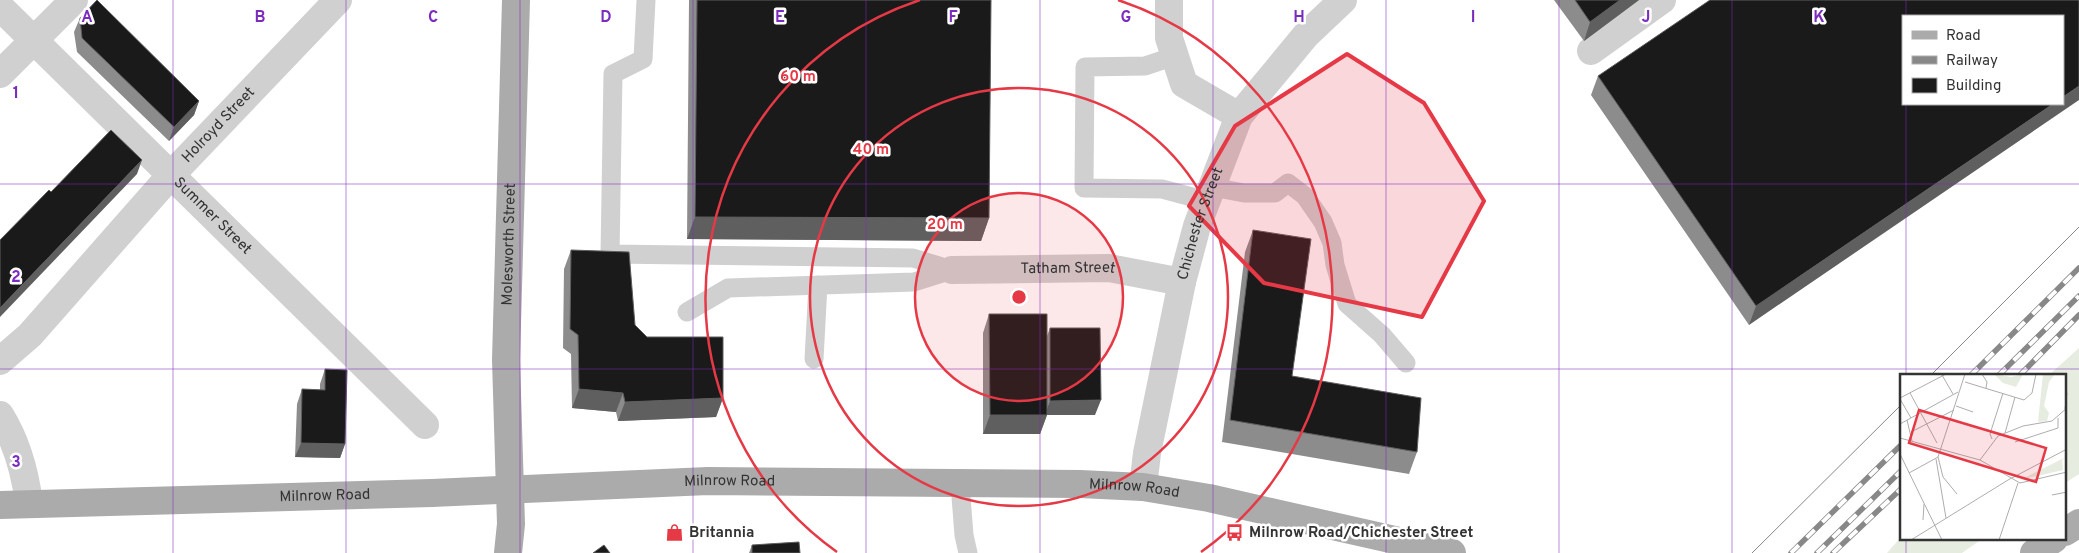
<svg xmlns="http://www.w3.org/2000/svg" width="2079" height="553" viewBox="0 0 2079 553" font-family="Overpass,sans-serif">
<style>
.green{fill:#e6ecdf}
.lines{fill:none;stroke-linecap:round;stroke-linejoin:round}
.lane{stroke:#d0d0d0;stroke-width:19}
.street{stroke:#d0d0d0;stroke-width:28}
.primary{stroke:#ababab;stroke-width:28}
.tram{stroke:#888;stroke-width:1}
.rail-casing{stroke:#888;stroke-width:5.5}
.rail{stroke:#fff;stroke-width:4;stroke-dasharray:11;stroke-linecap:butt}
.wall{fill:#8c8c8c}
.shaded-wall{fill:#5f5f5f}
.building{fill:#1a1a1a;stroke:#5f5f5f}
.marked{fill:#e63946;fill-opacity:0.2;stroke:#e63946;stroke-width:4;stroke-linejoin:round}
.grid{fill:none;stroke:#7b2cbf;stroke-width:1;stroke-opacity:0.55}
.ring{fill:none;stroke:#e63946;stroke-width:2.5}
.labels{text-anchor:middle;dominant-baseline:central;stroke-width:5;stroke-linejoin:round;paint-order:stroke}
.street-label{font-size:15px;fill:#333;stroke:#fff}
.poi-label{font-size:15px;font-weight:bold;fill:#333;stroke:#fff;text-anchor:start}
.inset-road{fill:none;stroke:#adadad;stroke-width:1}
.view{fill:#e63946;fill-opacity:0.15;stroke:#e63946;stroke-width:2.5}
.inset-edge{fill:none;stroke:#333;stroke-width:2.5}
.grid-label{font-size:16px;text-anchor:middle;font-weight:bold;fill:#7b2cbf;stroke:#fff;stroke-width:5;stroke-linejoin:round;paint-order:stroke}
.centre{fill:#e63946;stroke:#fff;stroke-width:2.5}
.ring-label{font-size:15px;text-anchor:middle;font-weight:bold;fill:#e63946;stroke:#fff;stroke-width:5;stroke-linejoin:round;paint-order:stroke}
</style>
<rect width="100%" height="100%" fill="#fff"/>
<path class="green" d="M2079,348V474L2065,483V376L2049,375Z
M1901,537L1902,539H1982L1962,553H1887Z"/>
<g class="lines">
<path class="lane" d="M646,0L643,59L613,74L610,254L913,258L952,270
M1175,56L1145,66L1085,67L1084,188L1162,189L1207,201
M1212,187L1244,193H1275L1288,183L1305,196L1323,222L1332,243L1335,265L1347,304L1382,335L1406,363
M687,312L728,288L914,282L952,270
M814,359L818,285
M960,484L964,535L968,553"/>
<g class="street">
<path d="M1169,0V38L1184,84L1239,116"/>
<path id="s1" d="M0,7L425,425"/>
<path d="M1591,51L1662,0"/>
<path d="M0,74L74,0"/>
<path id="s2" d="M952,270L1109,268L1182,282"/>
<path id="s3" d="M0,361L30,335L170,176L338,0"/>
<path d="M0,415C17,442 25,472 29,503"/>
<path id="s4" d="M1143,487L1147,453L1182,282L1197,226L1239,116L1306,35L1343,0"/>
</g>
<g class="primary">
<path id="s5" d="M0,505L432,493L708,481L1080,484L1143,487L1209,498L1452,553"/>
<path d="M2065,532L2079,523"/>
<path id="s6" d="M508,553L511,524L506,360L516,0"/>
<path d="M2034,553L2054,539"/>
</g>
<path class="tram" d="M1930,376L2079,227
M1752,553L1902,404"/>
<defs>
<path id="rail" d="M1970,376L2079,268
M1998,376L2079,296
M2019,376L2079,315
M1791,553L1902,444
M1817,553L1902,470
M1833,553L1902,488"/>
</defs>
<use href="#rail" class="rail-casing"/>
<use href="#rail" class="rail"/>
</g>
<path class="wall" d="M689,0H991L989,218L981,241L687,239Z
M1554,0H1639L1584,41Z
M2079,0L1749,325L1591,95L1598,76Z
M80,18L199,101L194,115L169,141L77,52L74,32Z
M1253,230L1292,376L1417,452L1409,474L1222,442L1245,252Z
M571,250L635,325L647,337L723,398L716,417L618,421L616,412L572,408L571,354L563,348L564,269Z
M989,314L1047,336L1050,328L1095,415H1047L1040,434H983V333Z
M325,369L345,444L340,458L295,457L297,404L302,389L320,390V384Z
M752,545L800,553H749Z"/>
<path class="shaded-wall" d="M1620,0H1639L1584,41L1590,22Z
M2079,86V100L1749,325L1756,306L2053,104H2063V97Z
M199,101L194,115L169,141L174,127Z
M142,160L137,174L0,317V308Z
M695,217L989,218L981,241L687,239Z
M579,389L623,393L616,412L572,408Z
M723,398L716,417L618,421L625,402Z
M1101,400L1095,415H1045L1050,401Z
M990,415H1047L1040,434H983Z
M301,443L345,444L340,458L295,457Z"/>
<path class="building" d="M97,0L199,101L174,127L82,38L80,18Z
M697,0H991L989,218L695,217Z
M1575,0H1620L1590,22Z
M1710,0H2079V86L2063,97V16H1903V104H2053L1756,306L1598,76Z
M111,130L142,160L0,308V240L49,190L51,192Z
M1253,230L1311,239L1292,376L1421,398L1417,452L1230,420Z
M571,250L629,252L635,325L647,337H723V398L625,402L623,393L579,389L578,335L570,329Z
M989,314H1047V415H990Z
M1050,328H1100L1101,400L1050,401Z
M325,369L347,370L345,444L301,443L302,389L325,390Z
M799,542L800,553H752V545Z
M604,545L610,553H593Z"/>
<path class="marked" d="M1347,54L1424,103L1484,201L1422,317L1264,283L1189,206L1235,126Z"/>
<path class="grid" d="M173,0V553M346,0V553M520,0V553M693,0V553M866,0V553M1040,0V553M1213,0V553M1386,0V553M1559,0V553M1732,0V553M1906,0V16M1906,104V376M0,184H2079M0,369H2079M1906,539V553"/>
<circle cx="1019" cy="297" r="104" fill="#e63946" fill-opacity=".12"/>
<g class="ring">
<circle cx="1019" cy="297" r="104"/>
<circle cx="1019" cy="297" r="209"/>
<path d="M837 552A313 313 0 0 1 920 0M1118 0A313 313 0 0 1 1201 552"/>
</g>
<defs>
<symbol id="shop-bare" viewBox="-9 -9 18 18"><path d="M-5-2.5h2.3a2.7 3.5 0 0 1 5.4 0H5L5.5 6h-11ZM-1.5-2.5h3a1.5 2.3 0 0 0-3 0Z" fill="#e63946" stroke="#fff" stroke-width="2.5" paint-order="stroke"/></symbol>
<symbol id="bus-bare" viewBox="-9 -9 18 18"><path d="M-5-6H5V4H4V6H2V4H-2V6H-4V4H-5ZM-3.5-4V0h7V-4ZM-3.5 1.2v1.5H-2V1.2ZM2 1.2v1.5H3.5V1.2Z" fill="#e63946" stroke="#fff" stroke-width="2.5" paint-order="stroke"/></symbol>
</defs>
<g fill-rule="evenodd">
<use href="#shop-bare" x="662" y="520" width="25" height="25"/>
<use href="#bus-bare" x="1222" y="520" width="25" height="25"/>
</g>
<g class="labels">
<g class="street-label">
<text stroke="none"><textPath href="#s3" startOffset="322">Holroyd Street</textPath></text>
<text stroke="none"><textPath href="#s1" startOffset="298">Summer Street</textPath></text>
<text stroke="none"><textPath href="#s4" startOffset="270">Chichester Street</textPath></text>
<text stroke="none"><textPath href="#s6" startOffset="309">Molesworth Street</textPath></text>
<text stroke="none"><textPath href="#s2" startOffset="116">Tatham Street</textPath></text>
<text stroke="none"><textPath href="#s5" startOffset="730">Milnrow Road</textPath></text>
<text stroke="none"><textPath href="#s5" startOffset="1135">Milnrow Road</textPath></text>
<text stroke="none"><textPath href="#s5" startOffset="325">Milnrow Road</textPath></text>
</g>
<g class="poi-label">
<text x="689" y="533">Britannia</text>
<text x="1249" y="533">Milnrow Road/Chichester Street</text>
</g>
</g>
<g transform="translate(1900 374)">
<rect width="166" height="166" fill="#fff"/>
<path d="M94,0L111,3L123,0L116,13L103,9ZM143,0H155L149,8L144,32L149,39L147,47L138,48ZM166,83L162,86L163,96L120,106Z" fill="#e6ecdf"/>
<path class="inset-road" d="M82,0L87,8L86,14M42,1L53,20M65,8L124,26L132,19L136,0M10,19L37,69M0,24L46,0M0,25L11,44M56,32L73,38M165,35L167,19M7,46L12,67M0,50L58,18M11,58L54,36M105,59L115,23M0,64L80,86L120,109L167,98M92,65L90,60L103,19M115,68L158,54V44M0,80L42,166M38,83L43,103L57,120M36,85L46,144M80,86L98,62L123,52L152,47L167,34M9,99L38,83L65,0M152,121L167,118M23,146L24,130M11,166L108,106L167,75M99,166L118,109"/>
<path class="view" d="M19,36L146,74L136,108L9,69Z"/>
<rect width="166" height="166" class="inset-edge"/>
</g>
<g class="grid-label">
<text x="87" y="22">A</text>
<text x="260" y="22">B</text>
<text x="433" y="22">C</text>
<text x="606" y="22">D</text>
<text x="780" y="22">E</text>
<text x="953" y="22">F</text>
<text x="1126" y="22">G</text>
<text x="1299" y="22">H</text>
<text x="1473" y="22">I</text>
<text x="1646" y="22">J</text>
<text x="1819" y="22">K</text>
<text x="16" y="98">1</text>
<text x="16" y="282">2</text>
<text x="16" y="467">3</text>
</g>
<circle cx="1019" cy="297" r="8" class="centre"/>
<g class="ring-label">
<text x="798" y="81">60 m</text>
<text x="871" y="154">40 m</text>
<text x="945" y="229">20 m</text>
</g>
<rect x="1902" y="15" width="162" height="90" fill="#ffffff" stroke="#adadad"/>
<rect x="1912" y="31" width="25" height="8" fill="#ababab" stroke="#adadad"/>
<text x="1946" y="40" font-size="15" fill="#333333">Road</text>
<rect x="1912" y="56" width="25" height="8" fill="#888888" stroke="#adadad"/>
<text x="1946" y="65" font-size="15" fill="#333333">Railway</text>
<rect x="1912" y="78" width="25" height="15" fill="#1a1a1a" stroke="#adadad"/>
<text x="1946" y="90" font-size="15" fill="#333333">Building</text>
</svg>
